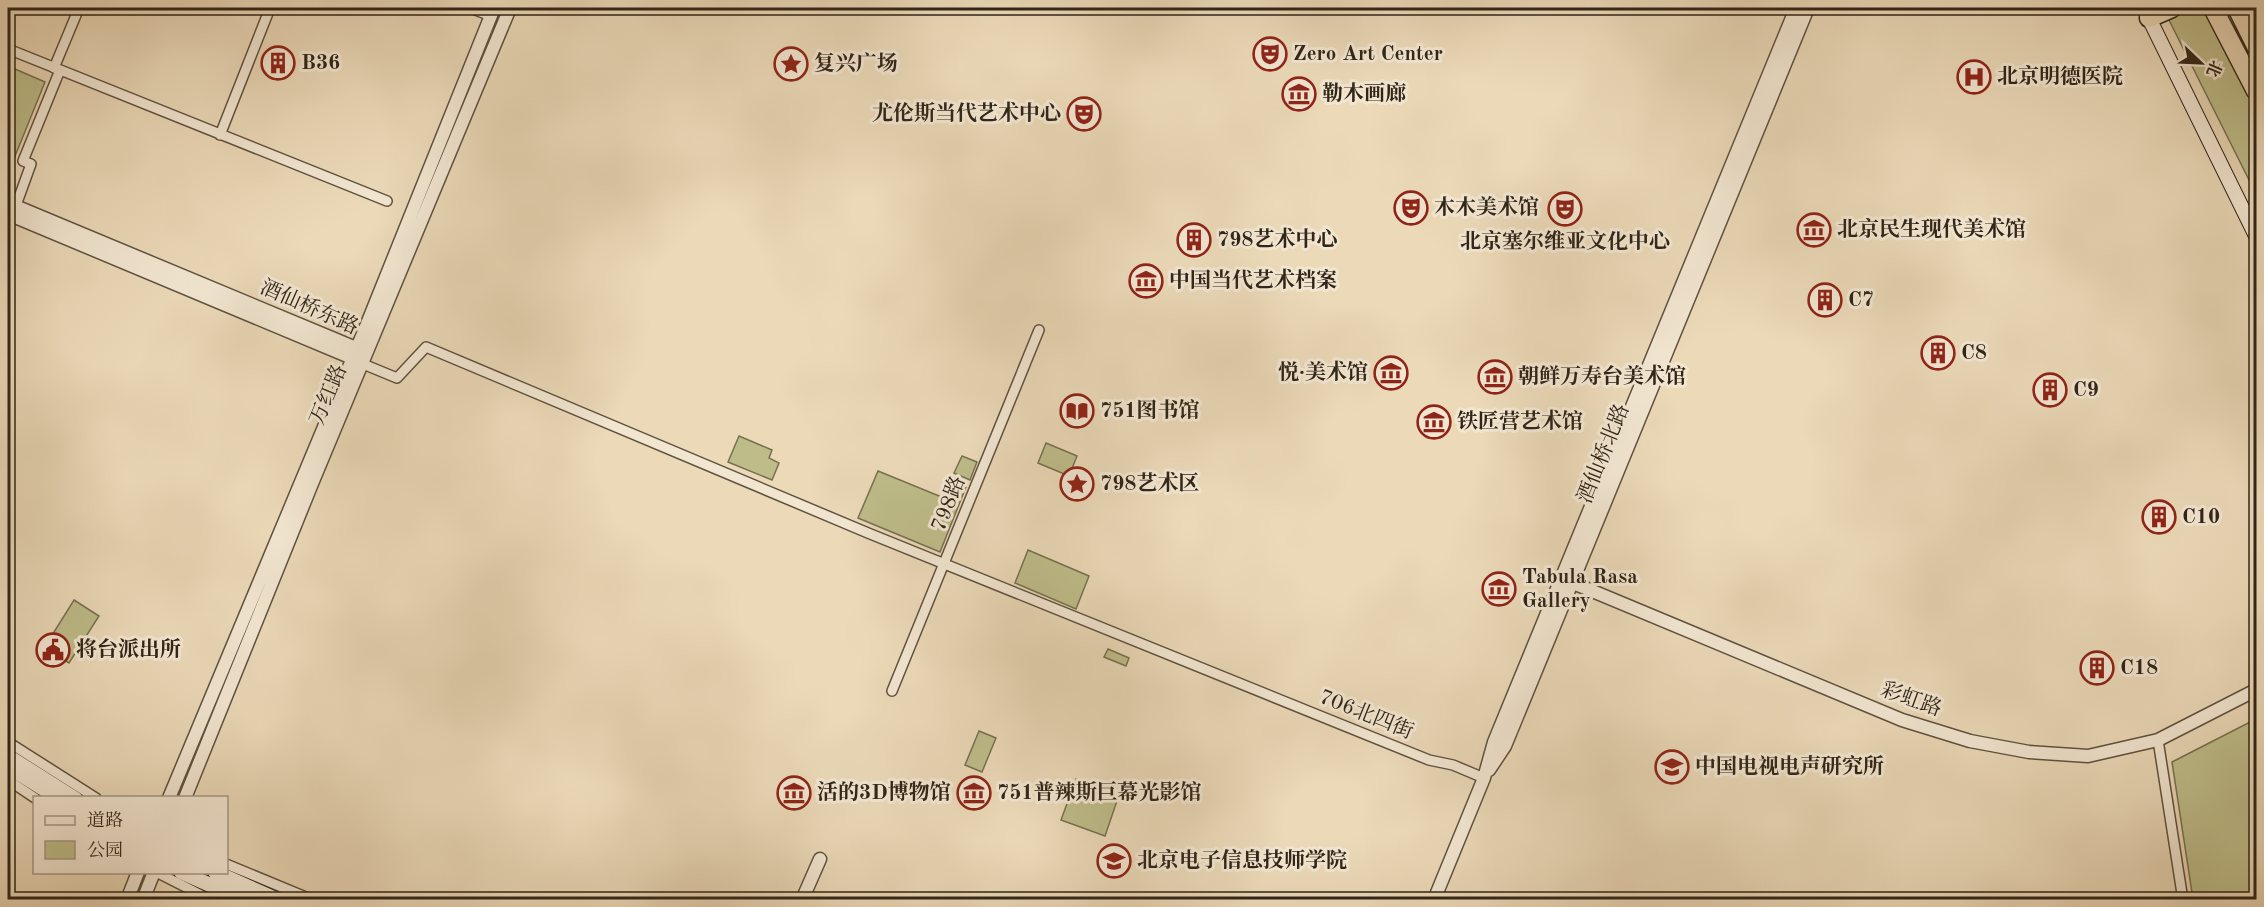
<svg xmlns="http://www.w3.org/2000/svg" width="2264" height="907" viewBox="0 0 2264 907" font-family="'Old Standard TT','Noto Serif SC',serif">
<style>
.green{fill:#bebd8a;stroke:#777151;stroke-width:1.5}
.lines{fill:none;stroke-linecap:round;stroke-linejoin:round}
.minor-casing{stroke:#5f5240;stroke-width:12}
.tertiary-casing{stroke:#5f5240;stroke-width:15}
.secondary-casing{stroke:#302518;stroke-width:16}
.motorway-casing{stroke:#302518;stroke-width:21}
.minor{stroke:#f2e6d1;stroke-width:9}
.tertiary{stroke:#f2e6d1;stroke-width:12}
.secondary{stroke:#f2e6d1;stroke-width:14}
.motorway{stroke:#ebd9b8;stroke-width:18}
.labels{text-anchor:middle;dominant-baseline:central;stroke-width:6;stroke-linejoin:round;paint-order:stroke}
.poi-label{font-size:21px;font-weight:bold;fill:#302518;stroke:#f2e6d1;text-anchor:start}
.street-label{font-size:21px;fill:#302518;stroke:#f2e6d1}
</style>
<rect width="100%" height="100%" fill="#ebd9b8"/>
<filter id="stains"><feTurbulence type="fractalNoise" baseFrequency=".00333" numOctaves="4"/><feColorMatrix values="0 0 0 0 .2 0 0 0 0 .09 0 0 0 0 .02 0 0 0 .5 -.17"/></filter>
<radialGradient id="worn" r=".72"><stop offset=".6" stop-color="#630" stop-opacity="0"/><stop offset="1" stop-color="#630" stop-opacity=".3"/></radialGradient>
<path class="green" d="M2163,8H2205L2256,104V194Z
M8,66L45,82L9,171H8Z
M739,436L772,450L769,458L779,463L772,480L728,462Z
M1046,443L1077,456L1069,476L1038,463Z
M962,456L977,462L970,480L954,473Z
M878,471L944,498L951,481L966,487L940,552L858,518Z
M1028,550L1089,576L1076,609L1015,583Z
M74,600L99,616L69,663L44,648Z
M1108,649L1129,658L1126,666L1104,657Z
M2256,719V899H2193L2172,762Z
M979,731L996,738L982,772L965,765Z
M1076,779L1119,795L1105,836L1061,820Z"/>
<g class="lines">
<defs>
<path id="minor" d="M470,8L491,16
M8,49L387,201
M54,68L79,8
M220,135L270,8
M14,211L31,164L23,161L60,70
M363,364L397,378L426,347L868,533L1429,760L1453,765L1484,778
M892,691L1039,330
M2158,740L2183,900
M8,742L96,798
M8,780L35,798
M226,864L313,900
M156,872L211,900"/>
<path id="tertiary" d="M8,203L356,348L359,355
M8,214L357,360
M1566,580L1902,720L1970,741L2029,752L2088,756L2158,740L2256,690
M8,755L76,798
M8,768L56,798
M1489,770L1505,746L1808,8
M169,798L367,324L494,8
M185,798L311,486L510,8
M127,900L138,872
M143,900L154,872
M802,900L820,859
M1434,900L1484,778L1494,742L1796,8"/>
<path id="secondary" d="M2144,8L2256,236
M181,872L244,900
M215,872L278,900"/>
<path id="motorway" d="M2213,8L2256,91
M2237,8L2256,46
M2149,18L2172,8"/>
</defs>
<use href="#minor" class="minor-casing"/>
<use href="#tertiary" class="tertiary-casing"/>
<use href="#secondary" class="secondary-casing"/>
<use href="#motorway" class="motorway-casing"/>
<use href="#minor" class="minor"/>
<use href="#tertiary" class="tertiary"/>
<use href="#secondary" class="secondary"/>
<use href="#motorway" class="motorway"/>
</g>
<defs>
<symbol id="theatre-ring" viewBox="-11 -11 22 22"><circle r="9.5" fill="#f2e6d1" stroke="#8f2418" stroke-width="1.5"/><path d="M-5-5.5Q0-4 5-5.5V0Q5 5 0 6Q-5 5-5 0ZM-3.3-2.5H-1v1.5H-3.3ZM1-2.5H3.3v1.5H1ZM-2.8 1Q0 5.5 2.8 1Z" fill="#8f2418"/></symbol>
<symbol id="building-ring" viewBox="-11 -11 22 22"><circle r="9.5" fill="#f2e6d1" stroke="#8f2418" stroke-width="1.5"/><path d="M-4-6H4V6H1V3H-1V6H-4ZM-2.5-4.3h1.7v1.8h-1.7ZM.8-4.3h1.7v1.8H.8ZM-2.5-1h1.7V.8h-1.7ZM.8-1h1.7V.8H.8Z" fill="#8f2418"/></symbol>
<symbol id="sight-ring" viewBox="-11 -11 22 22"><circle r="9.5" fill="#f2e6d1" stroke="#8f2418" stroke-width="1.5"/><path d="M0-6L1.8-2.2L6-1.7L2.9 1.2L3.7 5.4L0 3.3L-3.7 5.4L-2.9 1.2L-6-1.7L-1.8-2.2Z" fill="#8f2418"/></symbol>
<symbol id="hospital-ring" viewBox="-11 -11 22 22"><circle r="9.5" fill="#f2e6d1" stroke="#8f2418" stroke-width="1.5"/><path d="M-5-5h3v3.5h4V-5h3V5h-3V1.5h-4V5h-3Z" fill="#8f2418"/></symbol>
<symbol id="museum-ring" viewBox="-11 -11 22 22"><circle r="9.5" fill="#f2e6d1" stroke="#8f2418" stroke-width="1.5"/><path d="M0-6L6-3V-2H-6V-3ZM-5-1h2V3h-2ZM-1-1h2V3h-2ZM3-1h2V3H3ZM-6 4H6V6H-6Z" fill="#8f2418"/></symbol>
<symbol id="library-ring" viewBox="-11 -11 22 22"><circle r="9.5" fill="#f2e6d1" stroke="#8f2418" stroke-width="1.5"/><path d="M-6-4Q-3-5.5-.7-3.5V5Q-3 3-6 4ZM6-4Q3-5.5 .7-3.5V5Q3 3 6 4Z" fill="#8f2418"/></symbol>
<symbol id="civic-ring" viewBox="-11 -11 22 22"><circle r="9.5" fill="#f2e6d1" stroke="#8f2418" stroke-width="1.5"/><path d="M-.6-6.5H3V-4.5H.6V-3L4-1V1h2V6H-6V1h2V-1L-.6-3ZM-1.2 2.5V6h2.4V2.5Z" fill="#8f2418"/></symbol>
<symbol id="university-ring" viewBox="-11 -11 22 22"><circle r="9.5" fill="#f2e6d1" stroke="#8f2418" stroke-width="1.5"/><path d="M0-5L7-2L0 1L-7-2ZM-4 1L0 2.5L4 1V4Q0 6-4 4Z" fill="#8f2418"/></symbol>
<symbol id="school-ring" viewBox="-11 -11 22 22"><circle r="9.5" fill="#f2e6d1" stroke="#8f2418" stroke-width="1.5"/><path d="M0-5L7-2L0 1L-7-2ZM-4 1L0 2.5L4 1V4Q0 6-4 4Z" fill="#8f2418"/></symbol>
</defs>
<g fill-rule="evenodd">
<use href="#theatre-ring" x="1251" y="35" width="38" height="38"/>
<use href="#building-ring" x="259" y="44" width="38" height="38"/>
<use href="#sight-ring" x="772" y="45" width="38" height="38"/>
<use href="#hospital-ring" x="1955" y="58" width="38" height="38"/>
<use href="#museum-ring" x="1280" y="75" width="38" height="38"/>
<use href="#theatre-ring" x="1065" y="95" width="38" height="38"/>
<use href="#theatre-ring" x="1392" y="189" width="38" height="38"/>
<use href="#theatre-ring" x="1546" y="190" width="38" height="38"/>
<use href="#museum-ring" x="1795" y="211" width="38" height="38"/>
<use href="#building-ring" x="1175" y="221" width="38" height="38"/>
<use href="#museum-ring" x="1127" y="262" width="38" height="38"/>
<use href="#building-ring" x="1806" y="281" width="38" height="38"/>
<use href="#building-ring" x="1919" y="334" width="38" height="38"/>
<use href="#museum-ring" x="1372" y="354" width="38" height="38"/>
<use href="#museum-ring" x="1476" y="358" width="38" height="38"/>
<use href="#building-ring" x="2031" y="371" width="38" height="38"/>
<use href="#library-ring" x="1058" y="392" width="38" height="38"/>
<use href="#museum-ring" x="1415" y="403" width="38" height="38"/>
<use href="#sight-ring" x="1058" y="465" width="38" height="38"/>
<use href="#building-ring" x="2140" y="498" width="38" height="38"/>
<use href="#museum-ring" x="1480" y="570" width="38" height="38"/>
<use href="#civic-ring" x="34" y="631" width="38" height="38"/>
<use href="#building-ring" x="2078" y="649" width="38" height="38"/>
<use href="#university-ring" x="1653" y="748" width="38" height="38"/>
<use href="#museum-ring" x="775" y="774" width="38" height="38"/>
<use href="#museum-ring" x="955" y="774" width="38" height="38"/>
<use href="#school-ring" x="1095" y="842" width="38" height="38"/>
</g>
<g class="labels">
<g class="poi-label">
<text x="1293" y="54">Zero Art Center</text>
<text x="301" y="63">B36</text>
<text x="814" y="64">复兴广场</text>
<text x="1997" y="77">北京明德医院</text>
<text x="1322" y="94">勒木画廊</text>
<text x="1061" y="114" text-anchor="end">尤伦斯当代艺术中心</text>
<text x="1434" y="208">木木美术馆</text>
<text x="1837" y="230">北京民生现代美术馆</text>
<text x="1217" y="240">798艺术中心</text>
<text x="1565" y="242" text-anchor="middle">北京塞尔维亚文化中心</text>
<text x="1169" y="281">中国当代艺术档案</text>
<text x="1848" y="300">C7</text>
<text x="1961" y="353">C8</text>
<text x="1368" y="373" text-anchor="end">悦·美术馆</text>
<text x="1518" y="377">朝鲜万寿台美术馆</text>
<text x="2073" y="390">C9</text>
<text x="1100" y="411">751图书馆</text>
<text x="1457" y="422">铁匠营艺术馆</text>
<text x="1100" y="484">798艺术区</text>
<text x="2182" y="517">C10</text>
<text x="1522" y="577">Tabula Rasa<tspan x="1522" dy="24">Gallery</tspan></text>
<text x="76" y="650">将台派出所</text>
<text x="2120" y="668">C18</text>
<text x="1695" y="767">中国电视电声研究所</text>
<text x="817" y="793">活的3D博物馆</text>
<text x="997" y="793">751普辣斯巨幕光影馆</text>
<text x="1137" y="861">北京电子信息技师学院</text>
</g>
<g class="street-label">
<text transform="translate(309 308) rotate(24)">酒仙桥东路</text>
<text transform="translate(329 395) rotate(-67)">万红路</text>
<text transform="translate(1604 454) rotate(-68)">酒仙桥北路</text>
<text transform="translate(949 504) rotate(-68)">798路</text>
<text transform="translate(1911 700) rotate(20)">彩虹路</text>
<text transform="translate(1366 715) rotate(22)">706北四街</text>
</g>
</g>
<rect width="2264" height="907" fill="none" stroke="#ebd9b8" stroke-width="30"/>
<rect x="9" y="9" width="2246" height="889" fill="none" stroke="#302518" stroke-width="3"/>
<rect x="15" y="15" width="2234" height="877" fill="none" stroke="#302518" stroke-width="1.5"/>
<rect x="33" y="796" width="195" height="78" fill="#f2e6d1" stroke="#a49987" stroke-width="1.5"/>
<rect x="45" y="816" width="30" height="9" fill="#f2e6d1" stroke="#a49987" stroke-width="1.5"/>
<text x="87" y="826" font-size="18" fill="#302518">道路</text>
<rect x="45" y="841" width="30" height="18" fill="#bebd8a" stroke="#a49987" stroke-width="1.5"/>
<text x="87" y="856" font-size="18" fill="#302518">公园</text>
<g transform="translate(2201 63) rotate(113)" stroke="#f2e6d1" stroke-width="4.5" paint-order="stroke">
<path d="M0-4.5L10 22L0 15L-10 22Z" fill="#302518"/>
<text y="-9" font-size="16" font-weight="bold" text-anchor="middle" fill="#302518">北</text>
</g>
<rect width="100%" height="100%" filter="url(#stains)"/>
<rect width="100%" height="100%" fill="url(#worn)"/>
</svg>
